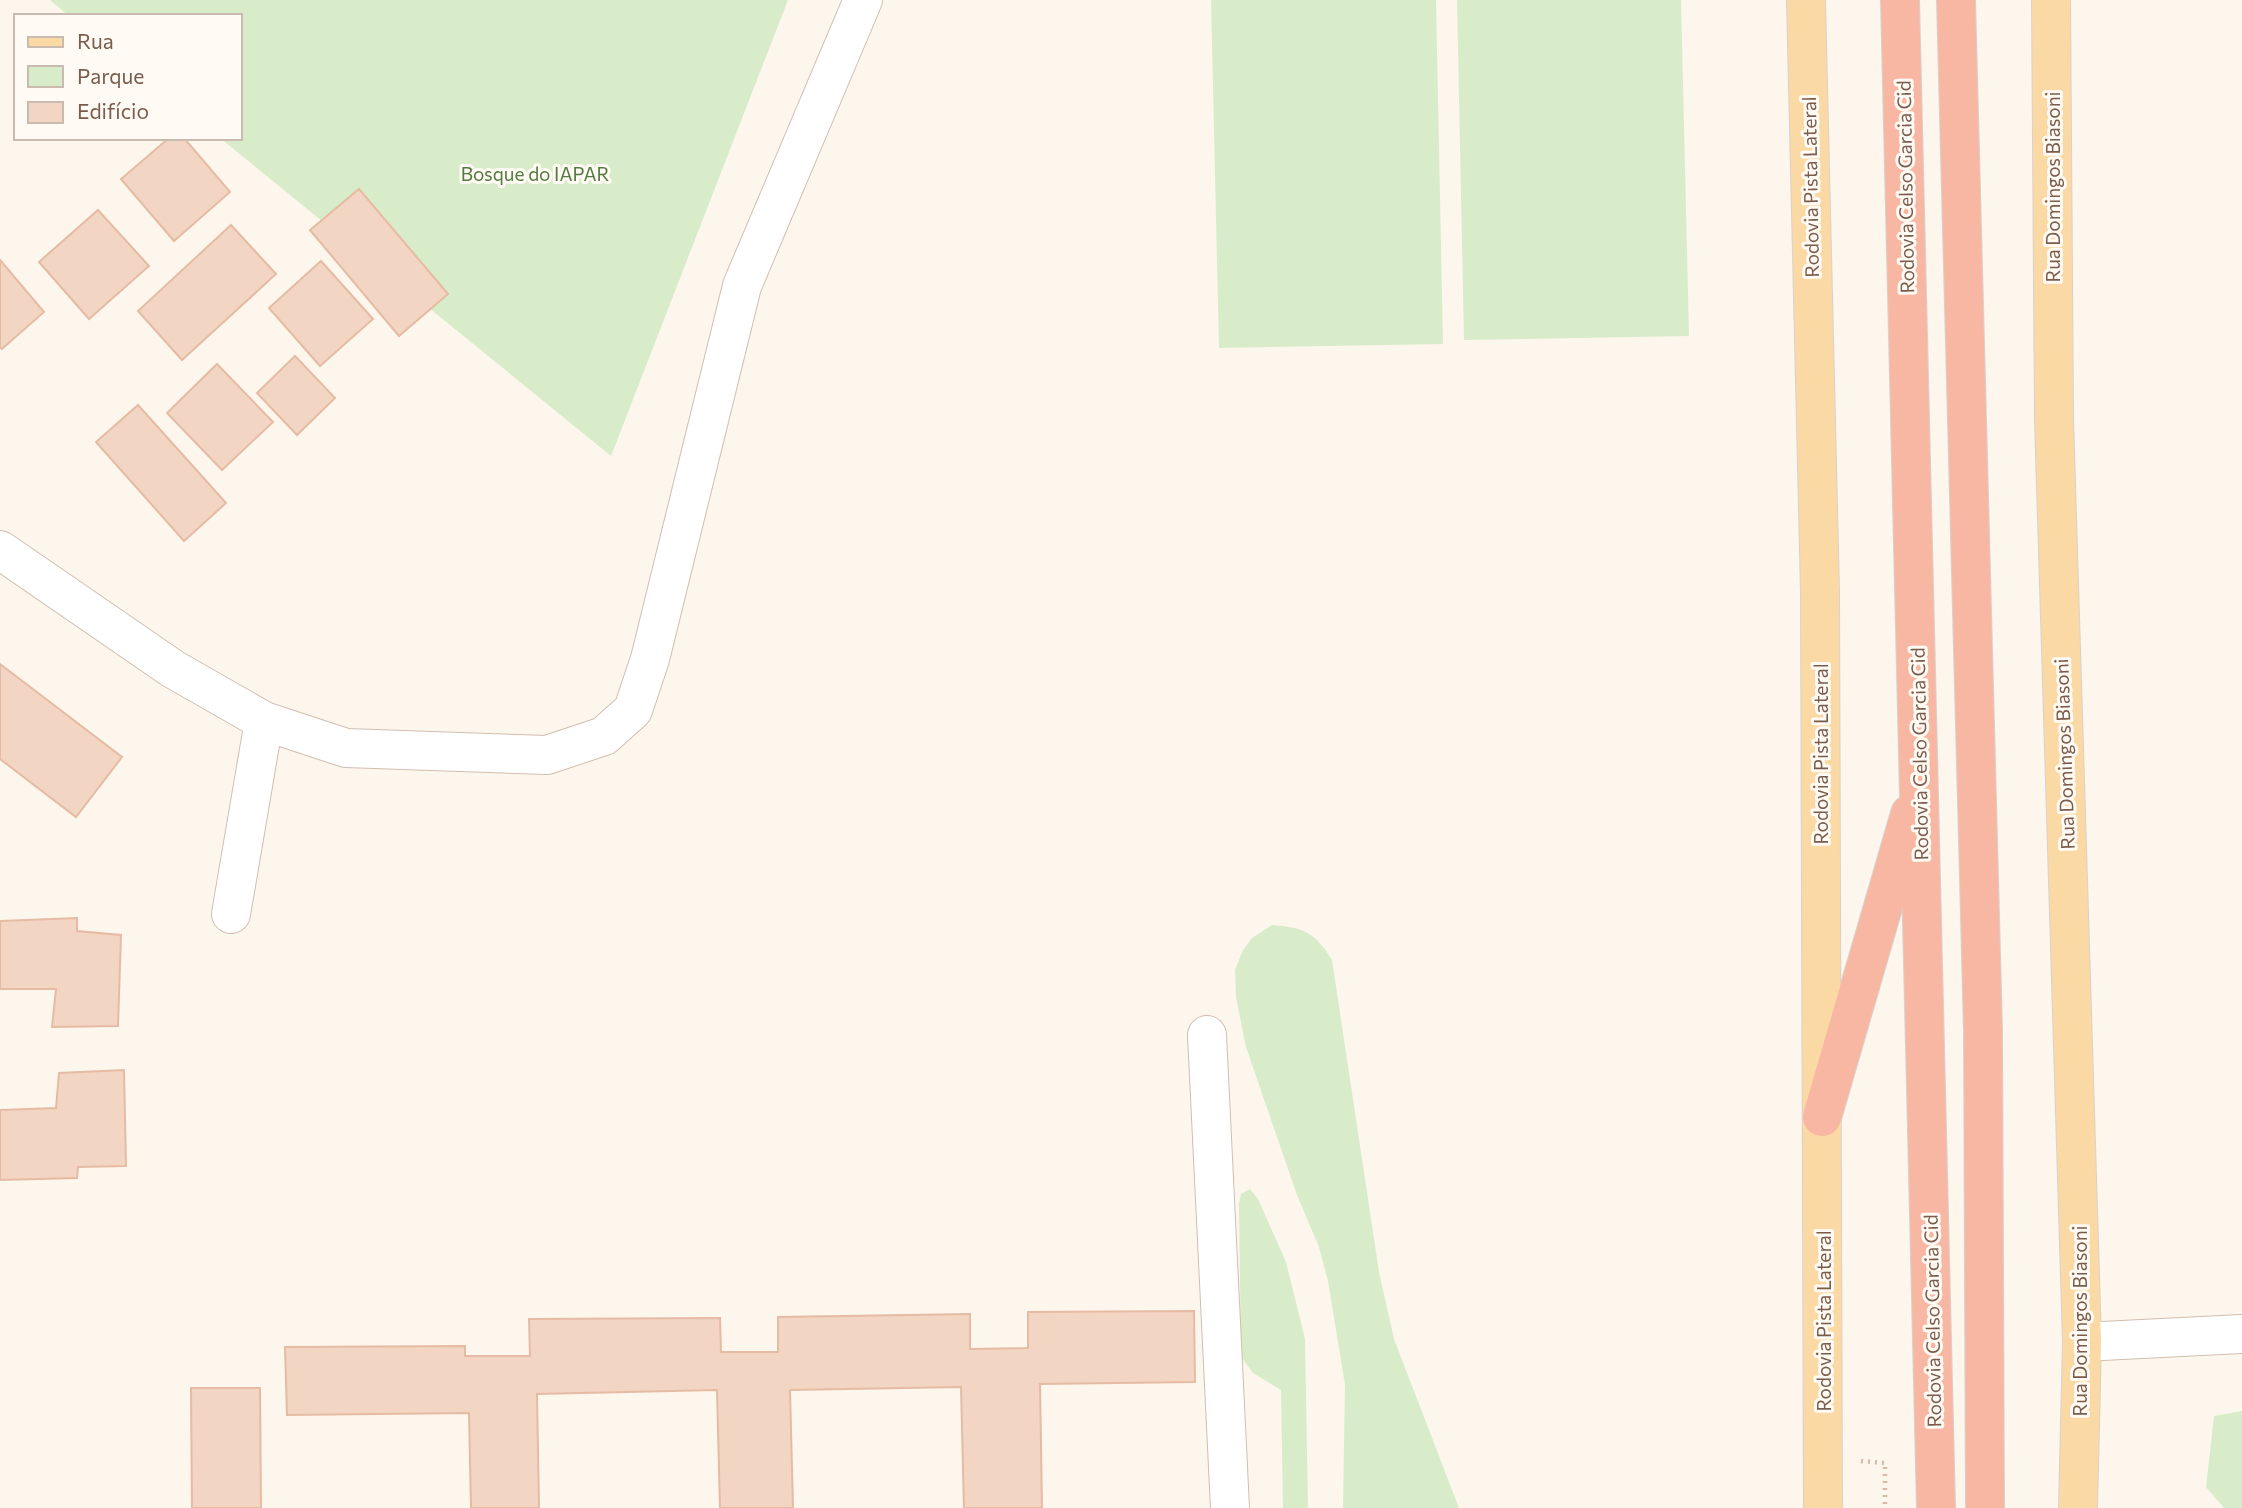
<svg xmlns="http://www.w3.org/2000/svg" width="2242" height="1508" viewBox="0 0 2242 1508" font-family="Commissioner,sans-serif">
<style>
.green{fill:#d8ecc9}
.building{fill:#f3d5c3;stroke:#e6bba3;stroke-width:2}
.lines{fill:none;stroke-linecap:round;stroke-linejoin:round}
.minor-casing{stroke:#d1beb0;stroke-width:40}
.major-casing{stroke:#dad1cd;stroke-width:40}
.highway-casing{stroke:#dad1cd;stroke-width:40}
.path{stroke:#d9b8a5;stroke-width:4.5;stroke-dasharray:2 5;stroke-linecap:butt}
.minor{stroke:#fff;stroke-width:38}
.major{stroke:#fbd9a5;stroke-width:38}
.highway{stroke:#f7b7a3;stroke-width:38}
.labels{text-anchor:middle;dominant-baseline:central;stroke-width:6;stroke-linejoin:round;paint-order:stroke}
.park-label{font-size:19px;fill:#537a41;stroke:#fffaf3}
.street-label{font-size:19px;fill:#7a5c4d;stroke:#fffaf3}
</style>
<rect width="100%" height="100%" fill="#fdf6ec"/>
<path class="green" d="M50,0H788L611,456L220,138H240V16H69Z
M1211,0H1436L1443,344L1219,348Z
M1457,0H1681L1689,336L1464,340Z
M1272,925C1303,927 1316,933 1332,960L1379,1272L1394,1339L1459,1508H1343L1345,1385L1328,1281L1319,1247L1297,1195L1246,1047L1236,997L1235,970L1243,950L1252,938Z
M1250,1189L1258,1199L1286,1262L1305,1339L1308,1508H1283L1281,1390L1253,1373L1241,1357L1239,1204L1241,1194Z
M2242,1411V1508H2224L2206,1487L2214,1416Z"/>
<path class="building" d="M169,138H184L230,192L174,241L121,179Z
M359,189L448,294L399,336L310,230Z
M98,210L149,266L89,319L39,262Z
M231,225L276,274L182,360L138,311Z
M0,260L44,312L2,349L0,347Z
M321,261L373,319L320,366L269,308Z
M295,356L335,398L297,435L257,393Z
M217,364L273,422L222,470L167,413Z
M138,405L226,503L184,541L96,442Z
M0,664L122,757L76,817L0,759Z
M77,918V931L121,935L118,1026L52,1027L56,989H0V921Z
M124,1070L126,1166L78,1167L77,1178L0,1180V1110L56,1108L59,1073Z
M1194,1311L1195,1382L1040,1384L1042,1508H964L961,1387L790,1390L793,1508H720L717,1390L537,1394L539,1508H471L469,1413L287,1415L285,1347L465,1346V1356H530L529,1319L720,1318L721,1352H778V1317L970,1314V1349L1028,1348V1312Z
M191,1388H260L261,1508H192Z"/>
<g class="lines">
<defs>
<path id="minor" d="M0,550L173,669L264,721L346,748L547,755L604,736L633,710L650,659L742,286L863,0
M231,914L264,721
M1207,1035L1230,1508
M2082,1342L2242,1334"/>
<path id="major" d="M1806,0L1820,592L1823,1508
M2051,0L2054,419L2082,1342L2078,1508"/>
<path id="highway" d="M1900,0L1936,1508
M1956,0L1983,1031L1985,1508
M1822,1117L1910,814"/>
</defs>
<use href="#minor" class="minor-casing"/>
<use href="#major" class="major-casing"/>
<use href="#highway" class="highway-casing"/>
<path class="path" d="M1861,1461L1885,1463V1508"/>
<use href="#minor" class="minor"/>
<use href="#major" class="major"/>
<use href="#highway" class="highway"/>
</g>
<g class="labels">
<g class="park-label">
<text x="535" y="173">Bosque do IAPAR</text>
</g>
<g class="street-label">
<text transform="translate(1810 187) rotate(-91)">Rodovia Pista Lateral</text>
<text transform="translate(1905 187) rotate(-91)">Rodovia Celso Garcia Cid</text>
<text transform="translate(2052 187) rotate(-90)">Rua Domingos Biasoni</text>
<text transform="translate(1820 754) rotate(-90)">Rodovia Pista Lateral</text>
<text transform="translate(1919 754) rotate(-91)">Rodovia Celso Garcia Cid</text>
<text transform="translate(2064 754) rotate(-92)">Rua Domingos Biasoni</text>
<text transform="translate(1823 1321) rotate(-90)">Rodovia Pista Lateral</text>
<text transform="translate(1932 1321) rotate(-91)">Rodovia Celso Garcia Cid</text>
<text transform="translate(2079 1321) rotate(-90)">Rua Domingos Biasoni</text>
</g>
</g>
<rect x="14" y="14" width="228" height="126" fill="#fffaf3" stroke="#cabbb1" stroke-width="2"/>
<rect x="28" y="37" width="35" height="10" fill="#fbd9a5" stroke="#cabbb1" stroke-width="2"/>
<text x="77" y="49" font-size="21" fill="#7a5c4d">Rua</text>
<rect x="28" y="66" width="35" height="21" fill="#d8ecc9" stroke="#cabbb1" stroke-width="2"/>
<text x="77" y="84" font-size="21" fill="#7a5c4d">Parque</text>
<rect x="28" y="102" width="35" height="21" fill="#f3d5c3" stroke="#cabbb1" stroke-width="2"/>
<text x="77" y="119" font-size="21" fill="#7a5c4d">Edifício</text>
</svg>
